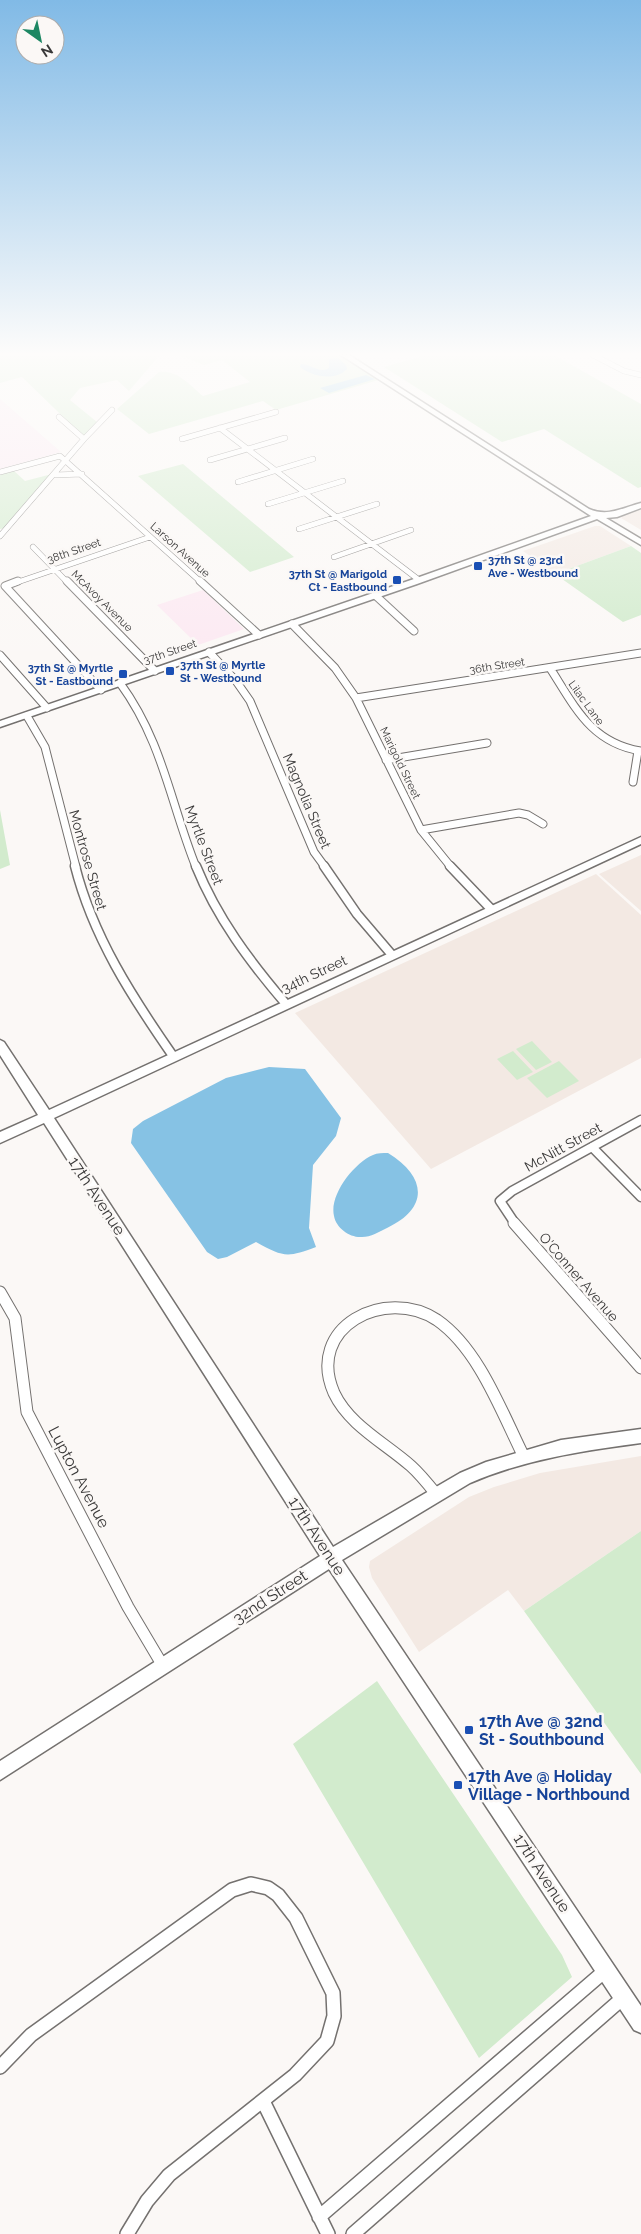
<svg xmlns="http://www.w3.org/2000/svg" width="641" height="2234" viewBox="0 0 641 2234" font-family="Raleway,sans-serif">
<style>
.built{fill:#f3e9e3}
.industrial{fill:#fce9f2}
.green{fill:#d2ebcd}
.water{fill:#86c2e4}
.lines{fill:none;stroke-linecap:round;stroke-linejoin:round}
.street-far4-casing{stroke:#74716f;stroke-width:6}
.street-far3-casing{stroke:#74716f;stroke-width:9}
.street-far2-casing{stroke:#74716f;stroke-width:11}
.street-far1-casing{stroke:#74716f;stroke-width:13}
.street-casing{stroke:#74716f;stroke-width:16}
.secondary-casing{stroke:#74716f;stroke-width:3}
.street-far4{stroke:#fff;stroke-width:5}
.street-far3{stroke:#fff;stroke-width:7}
.street-far2{stroke:#fff;stroke-width:8}
.street-far1{stroke:#fff;stroke-width:11}
.street{stroke:#fff;stroke-width:13}
.secondary{fill:#fff;fill-rule:evenodd}
.transit-dot{fill:#1a4fb4;stroke:#fbf8f6;stroke-width:2}
.labels{text-anchor:middle;dominant-baseline:central;stroke-width:5;stroke-linejoin:round;paint-order:stroke}
.far-street-label{font-size:11px;fill:#393838;stroke:#fbf8f6}
.far-transit-label{font-size:11px;font-weight:bold;fill:#164399;stroke:#fbf8f6;text-anchor:start}
.street-label{font-size:14px;fill:#393838;stroke:#fbf8f6}
.near-street-label{font-size:16px;fill:#393838;stroke:#fbf8f6}
.near-transit-label{font-size:16px;font-weight:bold;fill:#164399;stroke:#fbf8f6;text-anchor:start}
</style>
<rect width="100%" height="100%" fill="#fbf8f6"/>
<path class="built" d="M641,509V530L621,518L622,515Z
M595,526H600L631,546L555,574L523,551Z
M641,855V911L599,874Z
M596,874L641,915V1058L431,1169L295,1013Z
M641,1456V1531L524,1611L508,1590L419,1652L372,1578L369,1567L370,1561L469,1497L494,1487L540,1473Z"/>
<path class="industrial" d="M0,399L61,452L0,469Z
M203,590L244,629L198,645L157,605Z"/>
<path class="green" d="M0,355H165L158,357L129,391L117,380L80,388L70,400L97,422L84,437L22,377L0,383Z
M179,355H344L382,379L276,410L263,401L149,434L117,409L159,372C177,369 190,385 203,396L250,382L222,360L204,365Z
M426,355H554L641,404V487L638,488L544,429L502,442L384,367Z
M183,464L294,557L250,572L138,476Z
M13,470L25,481L52,474L5,528L0,529V474Z
M631,546L641,553V615L623,622L555,574Z
M0,810L10,865L0,869Z
M532,1041L552,1062L536,1070L516,1049Z
M513,1051L533,1072L517,1080L497,1059Z
M559,1061L579,1081L547,1098L527,1078Z
M641,1531V1774L524,1611Z
M377,1681L562,1955L572,1977L479,2058L293,1744Z"/>
<path class="water" d="M338,358L346,365L347,369C335,382 311,376 300,367L301,364C311,364 319,374 329,368V359Z
M366,375L375,379L329,393L320,388Z
M269,1067L305,1069L341,1118L336,1136L313,1165L309,1228L316,1247C287,1258 283,1257 256,1242L227,1257L218,1259L207,1252L131,1143L133,1129L143,1121L226,1078Z
M388,1153C426,1176 430,1208 387,1228C379,1232 371,1237 362,1237C350,1238 336,1228 334,1216C329,1195 354,1163 373,1155C377,1153 383,1153 388,1153Z"/>
<g class="lines">
<defs>
<path id="street-far4" d="M593,355L624,371L641,375
M59,417L84,439
M220,428L419,580
M182,439L276,412
M210,460L285,438
M0,472L60,456L202,583
M55,475L82,474
M238,482L313,459
M268,504L343,481
M299,529L377,504
M0,536L84,439L112,410
M33,547L68,583
M334,557L411,530
M15,583L150,537"/>
<path id="street-far3" d="M18,581L5,586L101,690
M67,581L155,671
M200,581L259,635
M375,595L414,631
M292,624L335,668L356,698L421,830L451,867
M209,652L236,681L250,701L314,852L325,867
M0,655L47,708
M550,668C575,707 591,743 641,751
M120,683C163,742 170,802 196,867
M356,698L641,653
M27,716L45,747L76,867
M386,760L487,743
M633,782L638,751
M421,830L519,813L528,815L543,824"/>
<path id="street-far2" d="M75,866C93,937 132,997 173,1056
M196,866C217,918 250,962 286,1004
M324,866L357,914L392,955
M450,866L491,909
M592,1147L641,1197
M516,1225L500,1201L512,1191L641,1120"/>
<path id="street-far1" d="M514,1223L641,1368
M0,1292L15,1318L27,1412L128,1607L163,1666
M436,1494C428,1484 420,1474 411,1466C385,1443 349,1425 334,1393C305,1327 385,1286 437,1320C479,1349 502,1413 524,1457"/>
<path id="street" d="M0,2067L31,2035L232,1890L251,1884L268,1888L278,1895L296,1918L333,1993L334,2016L327,2041L295,2075L169,2175L147,2201L127,2234
M263,2101L328,2234
M319,2217L606,1970
M353,2234L624,1997"/>
<path id="secondary" d="M341,355H349L589,509C608,517 622,508 641,503V508L617,517L606,518L641,539V545L597,519L417,584L0,727V721L411,580L591,516Z
M641,837V844L54,1118L333,1547L460,1473L486,1462L561,1440L641,1429V1443C582,1451 526,1459 470,1483L342,1560L641,2006V2033L634,2030L329,1569L0,1780V1761L320,1556L44,1123L0,1143V1132L38,1115L0,1055V1040L4,1042L49,1110Z"/>
</defs>
<use href="#street-far4" class="street-far4-casing"/>
<use href="#street-far3" class="street-far3-casing"/>
<use href="#street-far2" class="street-far2-casing"/>
<use href="#street-far1" class="street-far1-casing"/>
<use href="#street" class="street-casing"/>
<use href="#secondary" class="secondary-casing"/>
<use href="#street-far4" class="street-far4"/>
<use href="#street-far3" class="street-far3"/>
<use href="#street-far2" class="street-far2"/>
<use href="#street-far1" class="street-far1"/>
<use href="#street" class="street"/>
<use href="#secondary" class="secondary"/>
</g>
<linearGradient id="sky" x2="0" y2="1"><stop stop-color="#81bae6"/><stop offset="0.53" stop-color="#fdfcfb"/><stop offset="1" stop-color="#fdfcfb" stop-opacity="0"/></linearGradient>
<rect width="641" height="668" fill="url(#sky)"/>
<g class="transit-dot">
<rect x="473" y="561" width="10" height="10" rx="2.5"/>
<rect x="392" y="575" width="10" height="10" rx="2.5"/>
<rect x="165" y="666" width="10" height="10" rx="2.5"/>
<rect x="118" y="669" width="10" height="10" rx="2.5"/>
<rect x="464" y="1725" width="10" height="10" rx="2.5"/>
<rect x="453" y="1780" width="10" height="10" rx="2.5"/>
</g>
<g class="labels">
<g class="far-street-label">
<text transform="translate(180 550) rotate(42)">Larson Avenue</text>
<text transform="translate(74 551) rotate(-19)">38th Street</text>
<text transform="translate(102 601) rotate(45)">McAvoy Avenue</text>
<text transform="translate(170 652) rotate(-19)">37th Street</text>
<text transform="translate(497 666) rotate(-9)">36th Street</text>
<text transform="translate(586 703) rotate(54)">Lilac Lane</text>
<text transform="translate(400 763) rotate(64)">Marigold Street</text>
</g>
<g class="far-transit-label">
<text x="488" y="560">37th St @ 23rd<tspan x="488" dy="13">Ave - Westbound</tspan></text>
<text x="387" y="574" text-anchor="end">37th St @ Marigold<tspan x="387" dy="13">Ct - Eastbound</tspan></text>
<text x="180" y="665">37th St @ Myrtle<tspan x="180" dy="13">St - Westbound</tspan></text>
<text x="113" y="668" text-anchor="end">37th St @ Myrtle<tspan x="113" dy="13">St - Eastbound</tspan></text>
</g>
<g class="street-label">
<text transform="translate(307 801) rotate(67)">Magnolia Street</text>
<text transform="translate(204 845) rotate(69)">Myrtle Street</text>
<text transform="translate(88 860) rotate(74)">Montrose Street</text>
<text transform="translate(314 974) rotate(-25)">34th Street</text>
<text transform="translate(563 1147) rotate(-29)">McNitt Street</text>
<text transform="translate(579 1277) rotate(49)">O'Conner Avenue</text>
</g>
<g class="near-street-label">
<text transform="translate(97 1196) rotate(57)">17th Avenue</text>
<text transform="translate(79 1477) rotate(62)">Lupton Avenue</text>
<text transform="translate(317 1536) rotate(57)">17th Avenue</text>
<text transform="translate(270 1597) rotate(-33)">32nd Street</text>
<text transform="translate(542 1873) rotate(57)">17th Avenue</text>
</g>
<g class="near-transit-label">
<text x="479" y="1721">17th Ave @ 32nd<tspan x="479" dy="18">St - Southbound</tspan></text>
<text x="468" y="1776">17th Ave @ Holiday<tspan x="468" dy="18">Village - Northbound</tspan></text>
</g>
</g>
<g transform="translate(40 40) rotate(147)"><circle r="24" fill="#fbf8f6" stroke="#adabaa"/>
<path d="M0-4L9 19L0 12L-9 19Z" fill="#1d8763"/>
<text y="-8" font-size="14" font-weight="bold" text-anchor="middle" fill="#393838">N</text>
</g>
</svg>
